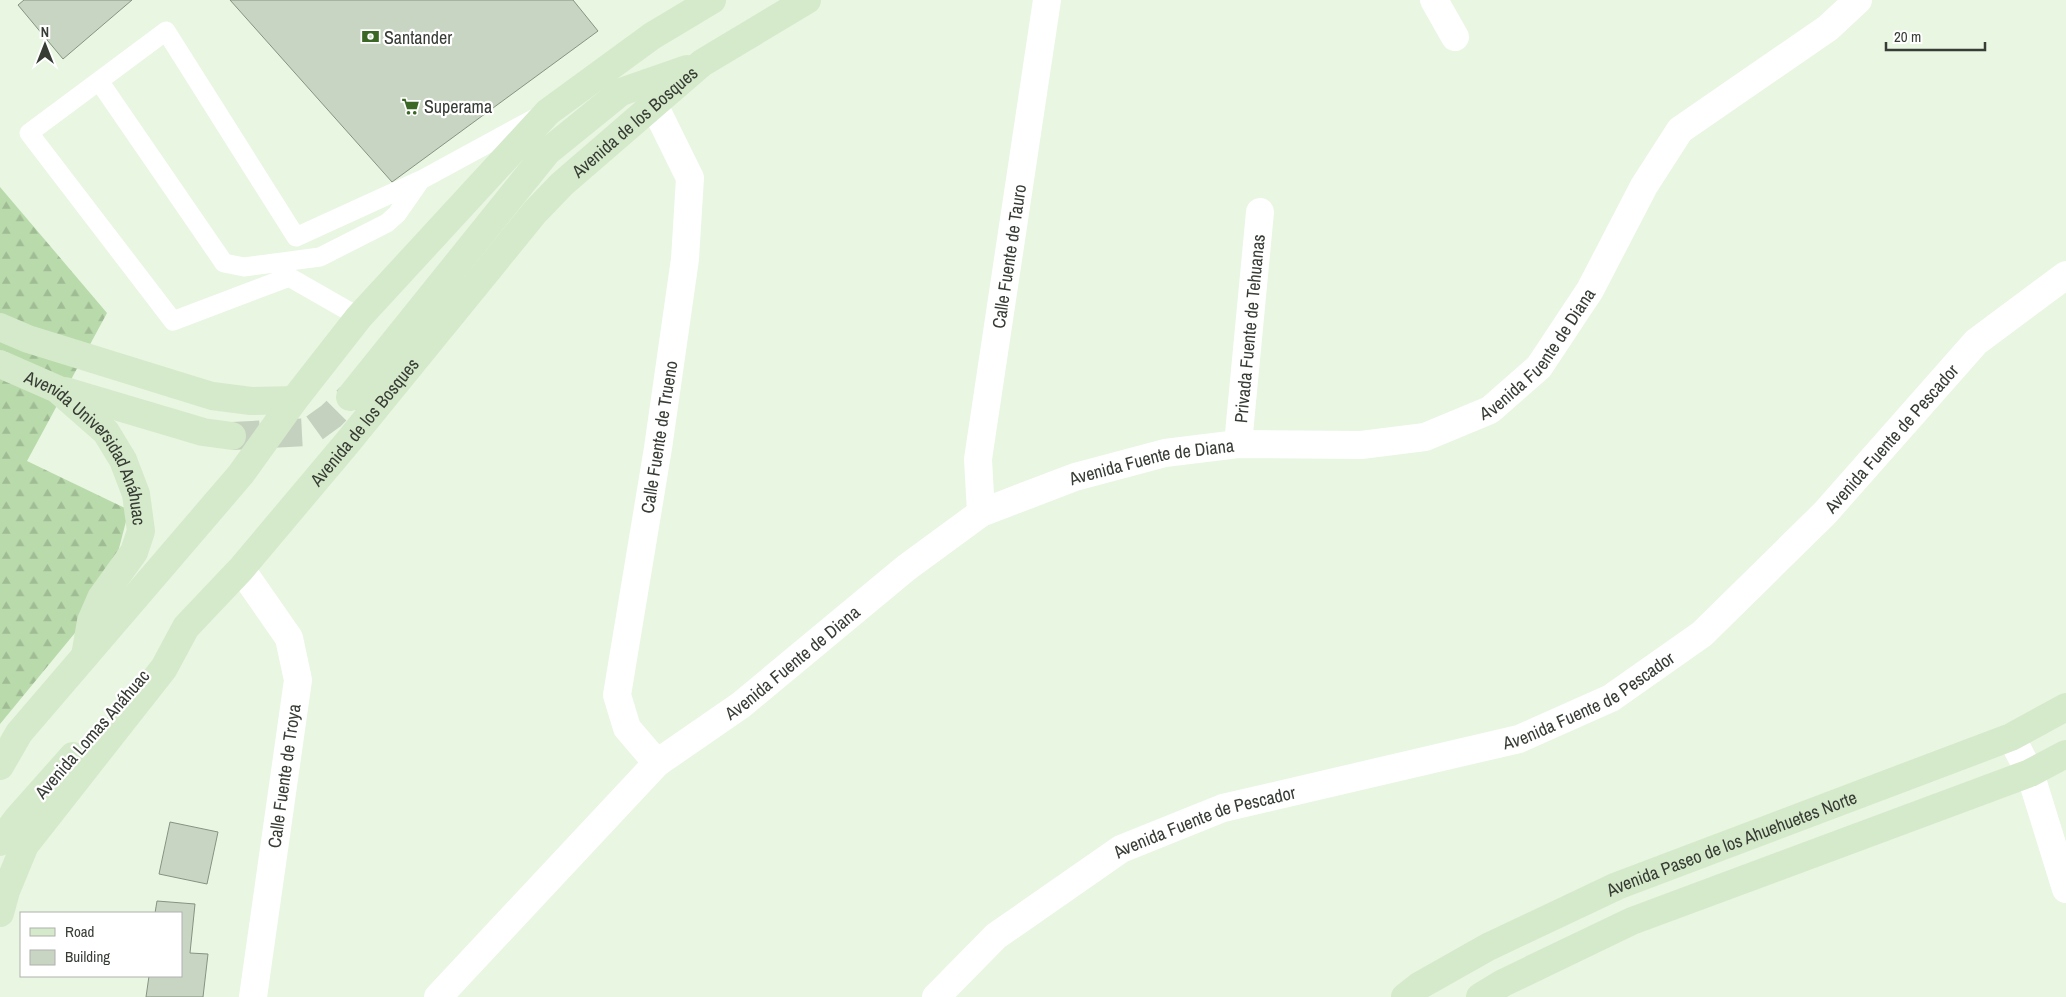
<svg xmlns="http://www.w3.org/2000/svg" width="2066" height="997" viewBox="0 0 2066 997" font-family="'Archivo Narrow',sans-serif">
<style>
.forest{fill:url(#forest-firs)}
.building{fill:#c8d5c2;stroke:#879382}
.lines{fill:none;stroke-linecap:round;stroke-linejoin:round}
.secondary-tunnel{stroke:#c5d1bf;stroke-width:28;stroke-dasharray:28 14;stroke-linecap:butt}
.lane{stroke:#fff;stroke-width:19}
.street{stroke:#fff;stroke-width:28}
.secondary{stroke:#d5eaca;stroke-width:28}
.labels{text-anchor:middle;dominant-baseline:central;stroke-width:4.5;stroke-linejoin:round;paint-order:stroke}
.poi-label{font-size:18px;fill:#373c35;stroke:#fff;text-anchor:start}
.street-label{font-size:18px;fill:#373c35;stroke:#fff}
</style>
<defs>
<pattern id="forest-firs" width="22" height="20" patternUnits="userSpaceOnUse" patternTransform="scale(1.25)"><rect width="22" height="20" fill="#b9daab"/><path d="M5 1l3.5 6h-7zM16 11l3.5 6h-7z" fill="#a0bc94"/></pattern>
</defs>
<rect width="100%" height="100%" fill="#e8f6e2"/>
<path class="forest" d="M0,187L107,313L27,461L129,510L107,594L0,724Z"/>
<path class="building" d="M24,0H132L63,59L18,5Z
M230,0H573L598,31L392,182Z
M170,822L218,832L207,884L159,874Z
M157,901L195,904L190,953L208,954L203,997H146L149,976H181V913H155Z"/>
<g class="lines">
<path class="secondary-tunnel" d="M232,436L309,432L331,416L350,397"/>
<path class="lane" d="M99,81L224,263L244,267L320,257L387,223L397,214L420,181
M359,317L289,277L173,321L29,133L166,31L296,237L421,180L535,118"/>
<g class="street">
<path d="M1434,0L1455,37"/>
<path d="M654,105L690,178L685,259L658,448L617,695L627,728L657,763"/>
<path id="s1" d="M1238,444L1260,212"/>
<path id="s2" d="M981,513L978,459L1047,0"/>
<path d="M241,569L289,638L298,680L253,997"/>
<path d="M2011,737L2030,773L2066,889"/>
<path id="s3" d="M438,997L657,763L741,705L906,568L981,513L1075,477L1165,453L1238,444L1361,445L1425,437L1490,410L1539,367L1590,290L1644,186L1680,130L1828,28L1858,0"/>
<path id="s4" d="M936,997L996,936L1121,849L1223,808L1519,739L1611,698L1702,634L1825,513L1976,342L2066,275"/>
</g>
<g class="secondary">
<path d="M0,327L28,339L212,396L251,401L294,400"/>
<path id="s5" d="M0,364L57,389L106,432L123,460L136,494L141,531L134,552L101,598L91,621L85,656"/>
<path d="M65,391L203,432L232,436"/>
<path d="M350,397L547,152L621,92L687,69"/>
<path d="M0,766L19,733L241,474L294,400L359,317L548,112L652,36L712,0"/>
<path d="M0,842L17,819L73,756"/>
<path id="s6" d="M0,913L6,891L25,845L164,668L186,627L241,569L347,443L535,212L562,184L702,63L807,0"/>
<path id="s7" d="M1405,997L1419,986L1488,947L1617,886L2011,737L2066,707"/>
<path d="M1480,997L1503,983L1632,921L2030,773L2066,754"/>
</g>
</g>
<defs>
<symbol id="bank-bare" viewBox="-9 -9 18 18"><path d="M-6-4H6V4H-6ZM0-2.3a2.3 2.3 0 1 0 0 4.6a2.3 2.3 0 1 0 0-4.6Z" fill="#3b6724" stroke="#fff" stroke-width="2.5" paint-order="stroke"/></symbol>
<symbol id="supermarket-bare" viewBox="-9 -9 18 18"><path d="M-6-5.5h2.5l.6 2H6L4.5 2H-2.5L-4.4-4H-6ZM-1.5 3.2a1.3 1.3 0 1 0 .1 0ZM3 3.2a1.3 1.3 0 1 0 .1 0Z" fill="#3b6724" stroke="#fff" stroke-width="2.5" paint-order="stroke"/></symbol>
</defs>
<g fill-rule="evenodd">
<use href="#bank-bare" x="358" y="24" width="25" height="25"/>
<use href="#supermarket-bare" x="398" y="94" width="25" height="25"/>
</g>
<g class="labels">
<g class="poi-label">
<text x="384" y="37">Santander</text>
<text x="424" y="106">Superama</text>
</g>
<g class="street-label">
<text stroke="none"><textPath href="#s6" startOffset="1021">Avenida de los Bosques</textPath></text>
<text stroke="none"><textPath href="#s2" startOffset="259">Calle Fuente de Tauro</textPath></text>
<text stroke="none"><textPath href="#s1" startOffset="116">Privada Fuente de Tehuanas</textPath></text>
<text stroke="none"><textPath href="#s3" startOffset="1329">Avenida Fuente de Diana</textPath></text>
<text stroke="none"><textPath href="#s6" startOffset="616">Avenida de los Bosques</textPath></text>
<text transform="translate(659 437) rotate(-81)">Calle Fuente de Trueno</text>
<text stroke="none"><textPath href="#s4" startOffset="1136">Avenida Fuente de Pescador</textPath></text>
<text stroke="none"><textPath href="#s5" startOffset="128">Avenida Universidad Anáhuac</textPath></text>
<text stroke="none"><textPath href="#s3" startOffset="909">Avenida Fuente de Diana</textPath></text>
<text stroke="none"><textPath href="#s3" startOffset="489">Avenida Fuente de Diana</textPath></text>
<text stroke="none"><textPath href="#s4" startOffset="731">Avenida Fuente de Pescador</textPath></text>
<text transform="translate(92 734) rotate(-49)">Avenida Lomas Anáhuac</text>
<text transform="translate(284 776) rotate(-82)">Calle Fuente de Troya</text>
<text stroke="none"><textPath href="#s4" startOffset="326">Avenida Fuente de Pescador</textPath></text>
<text stroke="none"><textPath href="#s7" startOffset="362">Avenida Paseo de los Ahuehuetes Norte</textPath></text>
</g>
</g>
<rect x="20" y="912" width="162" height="65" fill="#ffffff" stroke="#afb1ae"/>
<rect x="30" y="928" width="25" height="8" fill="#d5eaca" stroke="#afb1ae"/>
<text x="65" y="937" font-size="15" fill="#373c35">Road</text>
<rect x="30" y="950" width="25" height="15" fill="#c8d5c2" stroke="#afb1ae"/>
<text x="65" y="962" font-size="15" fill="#373c35">Building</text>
<g transform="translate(45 45)" stroke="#ffffff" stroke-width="4" paint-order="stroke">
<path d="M0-4L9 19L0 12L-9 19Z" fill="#373c35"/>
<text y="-8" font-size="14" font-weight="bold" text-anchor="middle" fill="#373c35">N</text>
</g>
<path d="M1886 42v8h99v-8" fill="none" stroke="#373c35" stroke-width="2.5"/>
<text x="1894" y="42" font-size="15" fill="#373c35" stroke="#ffffff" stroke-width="4" paint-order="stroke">20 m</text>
</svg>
